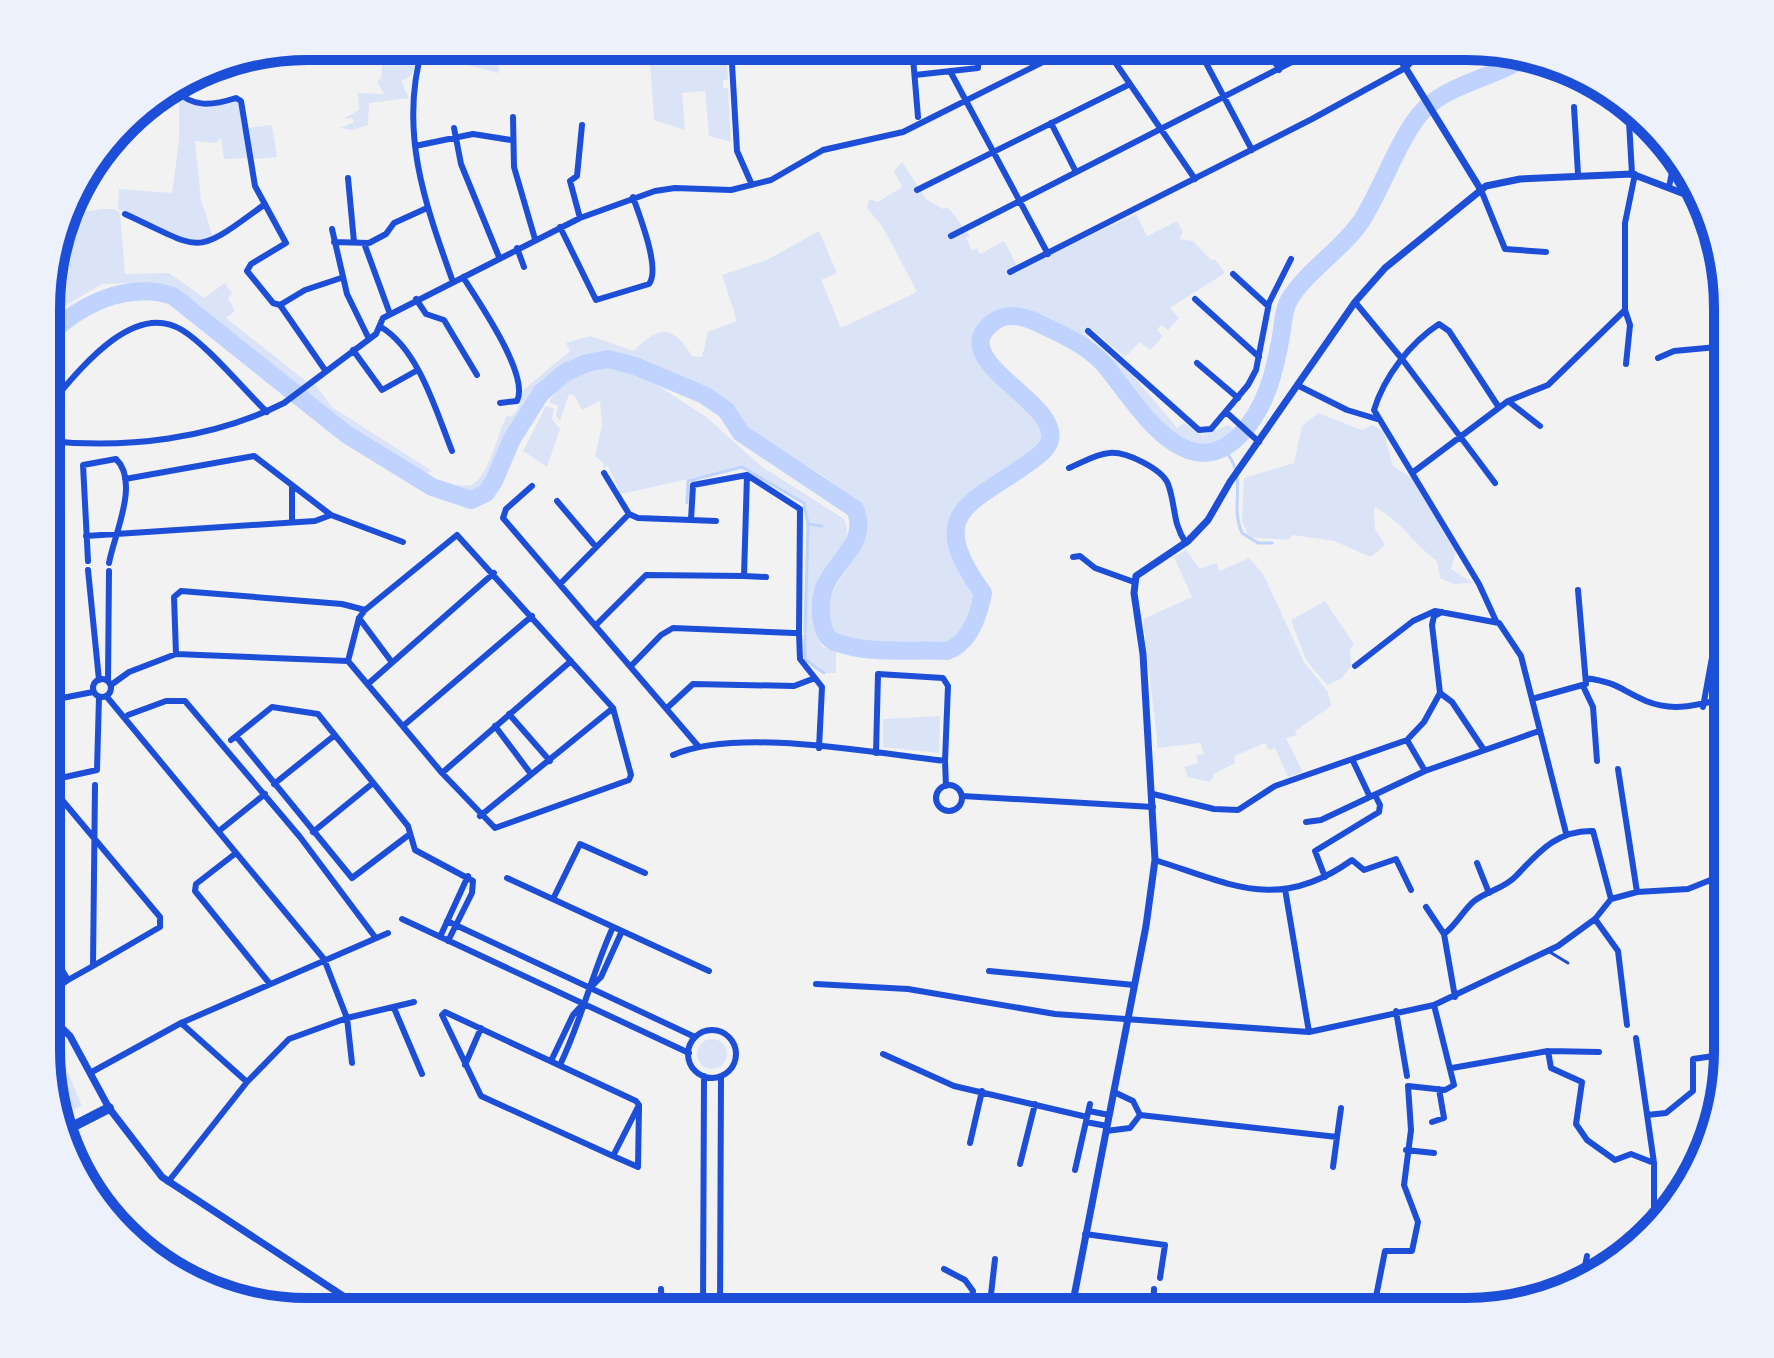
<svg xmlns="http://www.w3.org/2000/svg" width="1774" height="1358" viewBox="0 0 1774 1358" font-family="Montserrat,sans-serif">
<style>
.green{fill:#dbe4f7}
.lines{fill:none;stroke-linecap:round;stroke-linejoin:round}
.stream{stroke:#bfd3fe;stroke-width:3}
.river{stroke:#bfd3fe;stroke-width:18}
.service{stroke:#1d4ed8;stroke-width:3}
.minor{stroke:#1d4ed8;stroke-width:6}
.tertiary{stroke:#1d4ed8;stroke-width:7}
.trunk{stroke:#1d4ed8;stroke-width:10}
.rim{fill:none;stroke:#1d4ed8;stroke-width:10}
</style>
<rect width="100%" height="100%" fill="#f2f2f2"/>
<path class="green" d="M425,46H498L499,73L423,54Z
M649,46H726L728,80H723V88H728L731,142L709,136L705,91L682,93L685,130L654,120Z
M389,47L417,57L411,76L401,81L409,98L369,103L368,125L352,130L340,128L354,122L352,118L343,119L359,110L358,93L384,94L377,82L381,78L383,54Z
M179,98L204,108L238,101L248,158L224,159L221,138L216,143L195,141L201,200L212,234L223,232C193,254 147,224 118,209L119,189L172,193L179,141Z
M272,125L277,157L253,159L249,128Z
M902,162L927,200L943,209L948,207L970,236L966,238L972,251L977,248L980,254L1004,241L1019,269L1136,214L1147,236L1177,221L1183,232L1180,239L1193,241L1211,260L1215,259L1225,273L1170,308L1179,318L1168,330L1161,325L1157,330L1163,336L1150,350L1140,342L1125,357L1093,330L1085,329L1084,334L1131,373L1177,428L1184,423L1202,435L1229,425L1235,431L1212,446C1163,446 1136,393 1108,360C1088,337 1043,310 1011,310C1001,310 992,315 985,323C940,376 1057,394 1040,446C978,496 910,504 976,594C973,612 964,636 946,645L865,641L833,633C817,602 839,585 853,560C861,546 864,532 866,517C840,476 788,459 749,431C741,424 738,414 731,406C717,392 695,385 677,377C621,353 587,340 538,387C514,411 496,485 470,494L439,483C447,483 463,487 471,485C487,480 498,433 507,415L511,417L518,409L521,392L570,351L566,343L590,336L634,351C658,326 672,324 692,356L702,357L708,332L737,321L722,275L767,260L819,231L837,273L821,280L841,328L917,292L884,229L867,208L869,199L878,202L902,187L894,171Z
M102,209H115L120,213L125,274L169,273L204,298L225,283L232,294L228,298L235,311L226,318L307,382L298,389L174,290L143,283L102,284L63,307L48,324V273L68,214Z
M591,367L624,368L643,376L705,416L761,466L844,519C856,543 827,561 818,579C809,600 813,628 822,647L836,651V673H825L806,658L808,530L809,524L818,525L809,523L805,503L742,467L621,494L608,466L603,468V463L595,456L602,426L600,401L582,410L575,396L569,394L560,421L556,416L558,406L549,402L564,379Z
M314,383L332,407L432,471L424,474L349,429L300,393Z
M546,406L554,409L552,419L560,429L547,467L523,451Z
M1318,413L1362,430L1372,425L1383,431L1393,466L1413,479L1456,551L1451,569L1473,583L1454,584L1440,578L1437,561C1412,543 1401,520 1374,507L1375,529L1385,545L1371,557L1334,541L1292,535L1288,540L1249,537L1242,521L1244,478L1294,463L1302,426Z
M1186,550L1200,569L1216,563L1220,571L1249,558L1263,574L1304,662L1328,692L1331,706L1295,731L1297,735L1286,738L1303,772L1288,777L1275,748L1269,750L1265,743L1234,756L1235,763L1215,773L1210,782L1188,777L1184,767L1198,763L1196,755L1204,754L1200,743L1158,748L1143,619L1192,597L1174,557Z
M1325,601L1354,644L1350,649L1351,666L1342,678L1327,685L1306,660L1291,620Z
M940,716L939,753L883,747V719Z
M47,1038L57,1046L82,1106L59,1116L47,1068Z
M697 1054a15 15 0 1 1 30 0a15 15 0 1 1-30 0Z"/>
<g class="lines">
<path class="stream" d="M1222,447C1251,478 1228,502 1242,533L1258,543H1272
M687,503L688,481L742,467L804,503L808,524L822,526
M805,632L808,524
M805,635V659L814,666
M815,667L824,673"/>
<path class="river" d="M48,336C80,304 128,281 173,296L346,434L432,487L471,500L486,493L494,481L512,439L541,393L566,372L587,363L608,359L635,366L704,395L726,410L741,433L855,509C870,544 832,562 823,591C819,605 819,636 835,642C870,655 911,649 947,651C970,643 979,614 983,593C919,506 979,503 1039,455C1093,411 933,364 995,321C1009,311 1029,318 1042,325C1063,335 1086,345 1103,363C1135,400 1184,491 1240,435C1266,408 1275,371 1281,336C1283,325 1283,310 1289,300C1307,270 1342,250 1362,220C1381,190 1399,139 1420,114C1445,84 1495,78 1526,57"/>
<path class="service" d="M1548,951L1568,963"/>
<path class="minor" d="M423,46C398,130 425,204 453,282
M731,46L737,151L752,185
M912,46L918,117
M1104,46L1195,179
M1197,46L1252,150
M1267,46L1279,70
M950,71L1048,254
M915,75L978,68L979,46
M174,89C193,108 211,106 236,98L241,101L255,186L286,243L251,264L247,271L273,303L280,305L325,370
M1628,104L1632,174
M1574,107L1578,174
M513,117L514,167L535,239
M1051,123L1076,172
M454,128L461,164L499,257
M415,146L473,134L511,140
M348,178L354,242
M1669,187L1675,158
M917,190L1130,84
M1481,190L1505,249L1546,252
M125,214C204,250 192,258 265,204
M580,218L570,181L577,176L582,125
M560,227L596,300L649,284C661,269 639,215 633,197
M332,229L347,294L369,339
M951,236L1323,46
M334,242L369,243L386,234L394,223L427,208
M364,243L390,314
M1706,244L1710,228
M517,248L524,267
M1010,272L1312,119L1405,68L1428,47
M1233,274L1268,306
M463,277C478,301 530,375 517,401L500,403
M416,299L426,314L444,320L477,375
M1195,299L1259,357
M1355,302L1402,359L1495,483
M280,305L305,290L341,278
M1625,310L1630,325L1626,364
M381,327C419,350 436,411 452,451
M1088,331L1199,430L1211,429L1248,385L1256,370L1269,303L1291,259
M353,350L382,390L416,371
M1658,358L1674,351L1728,346
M1197,363L1238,398
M1299,386L1347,410L1377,419
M1508,401L1548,385L1625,310V223L1635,174
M48,407C76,374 132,299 182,330C208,346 243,389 267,412
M1226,412L1259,442
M48,441C127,449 212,439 284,403L376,334L383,318L580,218L655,191L675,188L731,190L771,180L823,150L903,132L1075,46
M1069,468C1081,463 1096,454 1109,453C1126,451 1162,469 1168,484C1176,505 1172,523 1186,543
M604,473L629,514
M1412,473L1508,401L1540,426
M125,479L254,456L331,515L403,542
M532,486L506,509L503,518L699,747
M557,501L596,547
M292,520V487
M691,520L716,521
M457,535L613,708L631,775L629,780L495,828L442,773L348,661L359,618L365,610Z
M86,536L315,521L331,515
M1073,557L1080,556L1095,568L1134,582
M88,561L83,465L116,459C140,482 114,535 109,563
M88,570L99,680
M744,576L766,577
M560,584L629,514L638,518L691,520L693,485L747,475L800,509L799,633
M359,618L391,661
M1496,621L1479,584L1374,410C1384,377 1410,343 1439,324L1449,331L1498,406
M596,625L646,575L744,576L747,475
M176,654L174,597L181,591L342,604L365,610
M631,666L661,635L673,628L794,633H799L800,659L815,678
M1355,666L1413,621L1435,611L1499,623L1521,656L1566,833
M1586,678C1619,683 1619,689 1646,701C1675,713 1699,704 1728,698
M93 688a9 9 0 1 1 18 0a9 9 0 1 1-18 0Z
M108,681L109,571
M369,683L494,573
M111,685L129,672L176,654L348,661
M1583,686L1593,707L1597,761
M1440,693L1452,702L1484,750
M107,697L324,959L347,1018L352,1063
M1725,698L1728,783
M1532,699L1586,684L1578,590
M47,701L93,692
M1703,707L1715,641
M667,708L693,684L794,686L815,678L822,687L819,748
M509,714L550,761
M128,715L166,701H185L300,837L375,937
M403,726L532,616
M495,726L531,774
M236,736L352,878L410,834
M231,740L272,707L318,714L408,826L415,850L473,881L472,893L448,941
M1407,740L1425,771
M876,753L878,674L943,678L948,686L945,761
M673,755C739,727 872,753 945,761L946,786
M1353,761L1370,797
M1618,769L1637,892
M442,773L571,661
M47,781L97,770L99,697
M47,782L160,917V927L93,966
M274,784L335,735
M936 798a13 13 0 1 1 26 0a13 13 0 1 1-26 0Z
M1153,794L1214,809L1238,810L1275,786L1407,740L1424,722L1440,693L1432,625L1434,616L1442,612
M962,796L1153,807
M480,816L613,708
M1306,822L1321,820L1425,771L1539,731
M219,831L265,794
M313,832L373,783
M236,853L196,884L195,891L270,984
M1155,860C1231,884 1278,913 1352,860L1364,870L1396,859L1411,890
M1477,863L1489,893
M1325,877L1315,851L1379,812L1380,805L1375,795
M507,878L709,971
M1285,889L1309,1032
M553,899L580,844L645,873
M1426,907L1444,934
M402,919L689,1053
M1595,919L1618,951L1627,1025
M447,921L695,1037
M440,937L468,876
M989,971L1134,985
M68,980L93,966L95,785
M816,984L908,989L1055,1014L1309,1032L1434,1005L1558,946L1595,919L1611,899L1637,892L1688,889L1728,873
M591,987L601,977L622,931
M47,994L68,980L47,945
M1455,997L1444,934C1456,925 1463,911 1473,902C1486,891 1504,889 1516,876C1539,852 1557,830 1593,831L1611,899
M394,1008L422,1074
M1396,1011L1407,1076
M445,1012L636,1101L639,1105L613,1156L481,1096L442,1015Z
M181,1023L247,1082
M688 1054a24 24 0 1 1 48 0a24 24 0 1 1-48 0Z
M1636,1038L1654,1163V1229
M1548,1051L1551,1068L1582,1082L1576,1124L1587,1140L1615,1160L1631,1154L1654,1163
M883,1054L954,1086L1087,1117
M551,1061L573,1015L582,1005
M465,1065L481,1028
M560,1065C582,1019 592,973 613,927
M1452,1068L1548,1051L1599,1052
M90,1073L181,1023L388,933
M1089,1111L1109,1115
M1140,1115L1337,1137L1333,1167
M1647,1115L1666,1113L1693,1091V1059L1727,1054
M1086,1122L1107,1126
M1432,1122L1444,1118L1439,1089
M1106,1131L1130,1128L1140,1115L1133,1101L1114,1092
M1337,1137L1341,1108
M970,1143L982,1091
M1406,1150L1434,1153
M613,1156L638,1167L639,1106
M1020,1164L1035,1104
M1075,1170L1090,1104
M168,1182L247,1082L289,1039L347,1018L414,1002
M1085,1234L1165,1245L1160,1278
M944,1269L965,1280L973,1291L970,1312
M1581,1285L1587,1256
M661,1289L662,1312
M767,1302L768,1312
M703,1312L704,1076
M720,1312L721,1076
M989,1312L995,1259
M1153,1312L1154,1289
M1373,1312L1385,1251H1412L1418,1222L1404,1185L1411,1130L1408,1086L1445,1090L1454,1085L1434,1005"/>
<path class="tertiary" d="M1392,46L1481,190
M47,1013L70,1036L109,1108L162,1177L366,1311
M1071,1312L1146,926L1155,860L1143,654L1134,593L1136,576L1188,541L1208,520L1230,482L1355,302L1385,268L1486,186L1520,179L1632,174L1703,201"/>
<path class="trunk" d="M64,1131L109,1108"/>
</g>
<path d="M0 0H1774V1358H0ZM308 60H1466A248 248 0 0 1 1714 308V1050A248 248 0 0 1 1466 1298H308A248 248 0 0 1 60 1050V308A248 248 0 0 1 308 60Z" fill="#edf1fc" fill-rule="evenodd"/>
<path class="rim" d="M308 60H1466A248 248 0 0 1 1714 308V1050A248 248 0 0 1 1466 1298H308A248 248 0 0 1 60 1050V308A248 248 0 0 1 308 60Z"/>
</svg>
